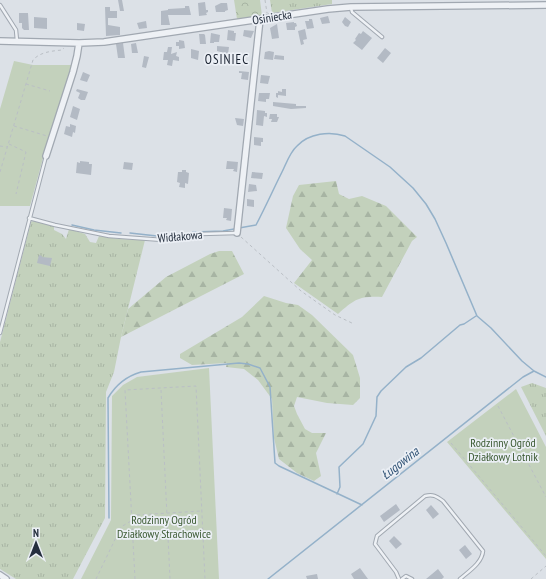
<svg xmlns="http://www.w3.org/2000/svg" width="546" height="579" viewBox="0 0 546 579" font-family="'PT Sans Narrow',sans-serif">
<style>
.grass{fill:url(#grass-tufts)}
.forest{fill:url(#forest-firs)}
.park{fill:url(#park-crowns)}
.garden{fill:#c3d1bc}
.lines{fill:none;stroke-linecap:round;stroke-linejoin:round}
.stream{stroke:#94b1c9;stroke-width:1.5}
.building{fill:#b3bac4}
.lane-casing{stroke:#a1a8b1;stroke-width:4.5}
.street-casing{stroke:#a1a8b1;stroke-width:8}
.path{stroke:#babfc5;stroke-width:1;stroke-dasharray:3 3;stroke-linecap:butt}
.lane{stroke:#eef1f5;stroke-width:2.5}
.street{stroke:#eef1f5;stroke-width:5.5}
.labels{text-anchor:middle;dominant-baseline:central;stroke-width:3.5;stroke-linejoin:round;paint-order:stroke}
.street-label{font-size:12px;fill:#252f3e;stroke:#ebeff5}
.park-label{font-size:12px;fill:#3b5a32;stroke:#ebeff5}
.neighbourhood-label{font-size:13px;letter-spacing:1px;fill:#17202e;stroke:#ebeff5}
.water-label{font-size:13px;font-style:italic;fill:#2d5073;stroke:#ebeff5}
</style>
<defs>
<pattern id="grass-tufts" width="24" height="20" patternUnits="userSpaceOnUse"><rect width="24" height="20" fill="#c3d1bc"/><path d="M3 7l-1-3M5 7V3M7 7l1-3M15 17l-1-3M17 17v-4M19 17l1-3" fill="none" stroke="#a7b4a3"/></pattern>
<pattern id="forest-firs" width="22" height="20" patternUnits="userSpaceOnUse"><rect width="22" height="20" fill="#c3d1bc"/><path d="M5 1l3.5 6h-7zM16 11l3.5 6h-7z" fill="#a7b4a3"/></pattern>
<pattern id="park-crowns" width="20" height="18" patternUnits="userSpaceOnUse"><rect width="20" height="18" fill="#c3d1bc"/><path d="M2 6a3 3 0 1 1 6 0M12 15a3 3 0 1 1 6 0" fill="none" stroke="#a7b4a3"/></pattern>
</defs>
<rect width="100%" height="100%" fill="#dce1e7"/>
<path class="grass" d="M270,0H332V4L272,13Z
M33,221L54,226V230L62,234L66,239L69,229L85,234L90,242L96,243L99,236L119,239L145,240L121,337L114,372L106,392L105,518L73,579H16L0,569V342L31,222Z
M532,383L546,388V436L521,387Z"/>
<path class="forest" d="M336,181L339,194L349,199L362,196L386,206L417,237L412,241L382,297C359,296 355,299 338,314L294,283L312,260L300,249L286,228L293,196L299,185Z
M219,251H232L244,274L121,337L128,309L166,277L210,254Z
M264,296L286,303L298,305L312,315L353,355L360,378V398L353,405L327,403L297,397L294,406L297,414L305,429L312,433H326L316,453L321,476L314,481L297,473L279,459L274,438L272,399L258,380L244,369L226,367L227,363L192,365L180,358V354L242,317Z"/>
<path class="park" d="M234,0H260L262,16L237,19Z"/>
<path class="garden" d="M14,61L33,65H72L49,136L30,206H0V109Z
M209,368L219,579H81L111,520L112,396L123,385L137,377Z
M516,389L546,447V559L447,442Z"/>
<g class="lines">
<path class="stream" d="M72,225L94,230L121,233
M239,228L256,225C265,208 273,190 282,172C286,164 290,152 297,146C309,133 330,131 345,136L390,167L413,188L426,204L435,219L446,243L477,316L491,328L522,361L534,371
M193,232L223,231L234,229
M130,233L166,237L180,235
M337,494L340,487L339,467L363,444L376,416L377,397L381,391L406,367L421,358L460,325L464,324L476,316
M109,518L108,398C115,386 127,376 141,372L239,363L248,364L260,368L270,387L275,463L279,466L362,505
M268,579L523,377L534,371L546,377"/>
</g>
<path class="building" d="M118,0H122L124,11H120Z
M205,2L206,10H208V12L206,13L207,15L199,16L198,3Z
M221,3H227L228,10L225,11V12H216L215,6Z
M185,6H189L191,15H168L170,25H161V11L168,10V9L185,8Z
M105,7H110V11H117V18H108V25L120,27V35L106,36Z
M19,13H28L29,30H24L22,28V23H19Z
M328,16L330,23L322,24L320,18Z
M34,17L47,18V29L34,28Z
M345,17L351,22L348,27L345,26L342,22Z
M309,19H312L314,28L307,29L305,21H309Z
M146,21L147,28L139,29L137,23Z
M294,22V23H296L297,26L295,27V30H287L286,23Z
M77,23L85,24L84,31L77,30Z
M277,24L279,38L272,39L270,28Z
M305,29L307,39L303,40L304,44L301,45L298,31Z
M228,30L234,31V33H236L235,41L227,40Z
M244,30L254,31L251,38L243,36Z
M363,31L372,38L362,50L353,43L356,40L355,39L359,33L361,34Z
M211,33L220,35L219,42H214V43H210Z
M199,34H204L205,35L206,44H200Z
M179,40L184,41L185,48L179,49V46H176V42H179Z
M123,43L125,58H118L116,44Z
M136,43L138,53H132L131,44Z
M217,46L229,47L228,54L217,51Z
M168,47H172L171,54L177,52L176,56L179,57V61L173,60L172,66L167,65L168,60H163L164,52H167Z
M385,48L391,53L383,63L377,58Z
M191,49L199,51L198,60L191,58Z
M269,51L274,52L273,60L264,59L265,52Z
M275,55L284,56V60L274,59Z
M144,56L149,57L146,68L142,67Z
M239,71L249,72L248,80L241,79L242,73H239Z
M83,72L90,75L87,82L80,80Z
M261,75L270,76L268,84L260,83Z
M77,89L88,92L85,100H81L78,98L80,93L76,91Z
M282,89H286V96L278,95V98L276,97V93H278V91L282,92Z
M259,93H270L269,99H266V102L258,101Z
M273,102L296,104V106H306V108L291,109L273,106Z
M73,106L80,109L77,120L70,117Z
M257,110L265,111V113H267V117L264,116L263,126L256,125Z
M270,114H277V117H279L277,122H271L272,119H269Z
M235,118L244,119L243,126L237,125Z
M70,124L76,126L75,133L73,132L72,137L64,134L66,126L70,127Z
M254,137L263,138V142H261V146L254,145Z
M80,161L89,162V164H92L91,175L76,173L77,162L80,163Z
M227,161L238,162L237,172L233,171L234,169H226Z
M124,162L133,163L132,170L123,169Z
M182,170H186V172L189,173L188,184L185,183V188L179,187L180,183L177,182L178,172H182Z
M252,172L263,173L262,179L251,178Z
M249,184L256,185L257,191L248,192Z
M247,199L254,200V207L247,206Z
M224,208L232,209L231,221L226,220L227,218H223Z
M39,255L42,256V257L52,258L50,266L37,263Z
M396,504L400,510L384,522L380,516Z
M431,505L439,514L433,519L426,510Z
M394,536L402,544L396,549L389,541Z
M465,545L472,554L466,559L459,550Z
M360,568L368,579H354L351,574Z
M438,569L444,577L442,579H426Z
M317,574L318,579H307L306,576Z"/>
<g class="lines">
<defs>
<path id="lane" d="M0,5L16,30L17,41
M351,8L352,12L382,37
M29,218L55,225L109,236L163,240L200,234L236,233
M0,333L46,156
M399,579L396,572L375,544L377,536L425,496C433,494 436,496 443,501L483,551C482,563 469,571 460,579
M402,579L406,576L412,579"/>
<path id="street" d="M0,41L79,43L104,42L328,9L351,7L546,5
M46,156L73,72L77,56L79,43
M237,233L260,19
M0,575L6,579"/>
</defs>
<use href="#lane" class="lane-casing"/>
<use href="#street" class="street-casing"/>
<path class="path" d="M265,0L267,13
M26,84L50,91
M14,126L47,136
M9,144L26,152L16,194
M0,146L7,147
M0,172L33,60C40,52 52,51 62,50L64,48
M241,237L301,291L335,315L354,324
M161,390L170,579
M498,406L546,497
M451,443L546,556
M96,579L121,527L131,521L136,515L201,511
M135,579L125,390L196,386L205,579
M531,579L546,566"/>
<use href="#lane" class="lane"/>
<use href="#street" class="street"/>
</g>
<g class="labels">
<g class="street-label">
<text transform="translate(272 17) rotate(-9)">Osiniecka</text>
<text transform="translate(180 236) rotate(-5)">Widłakowa</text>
</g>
<g class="park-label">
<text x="503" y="442">Rodzinny Ogród<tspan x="503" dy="14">Działkowy Lotnik</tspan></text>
<text x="164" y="519">Rodzinny Ogród<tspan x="164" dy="14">Działkowy Strachowice</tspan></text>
</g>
<g class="neighbourhood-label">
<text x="227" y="59">OSINIEC</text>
</g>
<g class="water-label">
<text transform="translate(400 463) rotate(-38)">Ługowina</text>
</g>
</g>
<g transform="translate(36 543)" stroke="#ebeff5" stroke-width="3" paint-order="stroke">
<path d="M0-3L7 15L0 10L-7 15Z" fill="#252f3e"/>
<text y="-6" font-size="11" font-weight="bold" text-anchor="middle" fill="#252f3e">N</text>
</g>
</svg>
